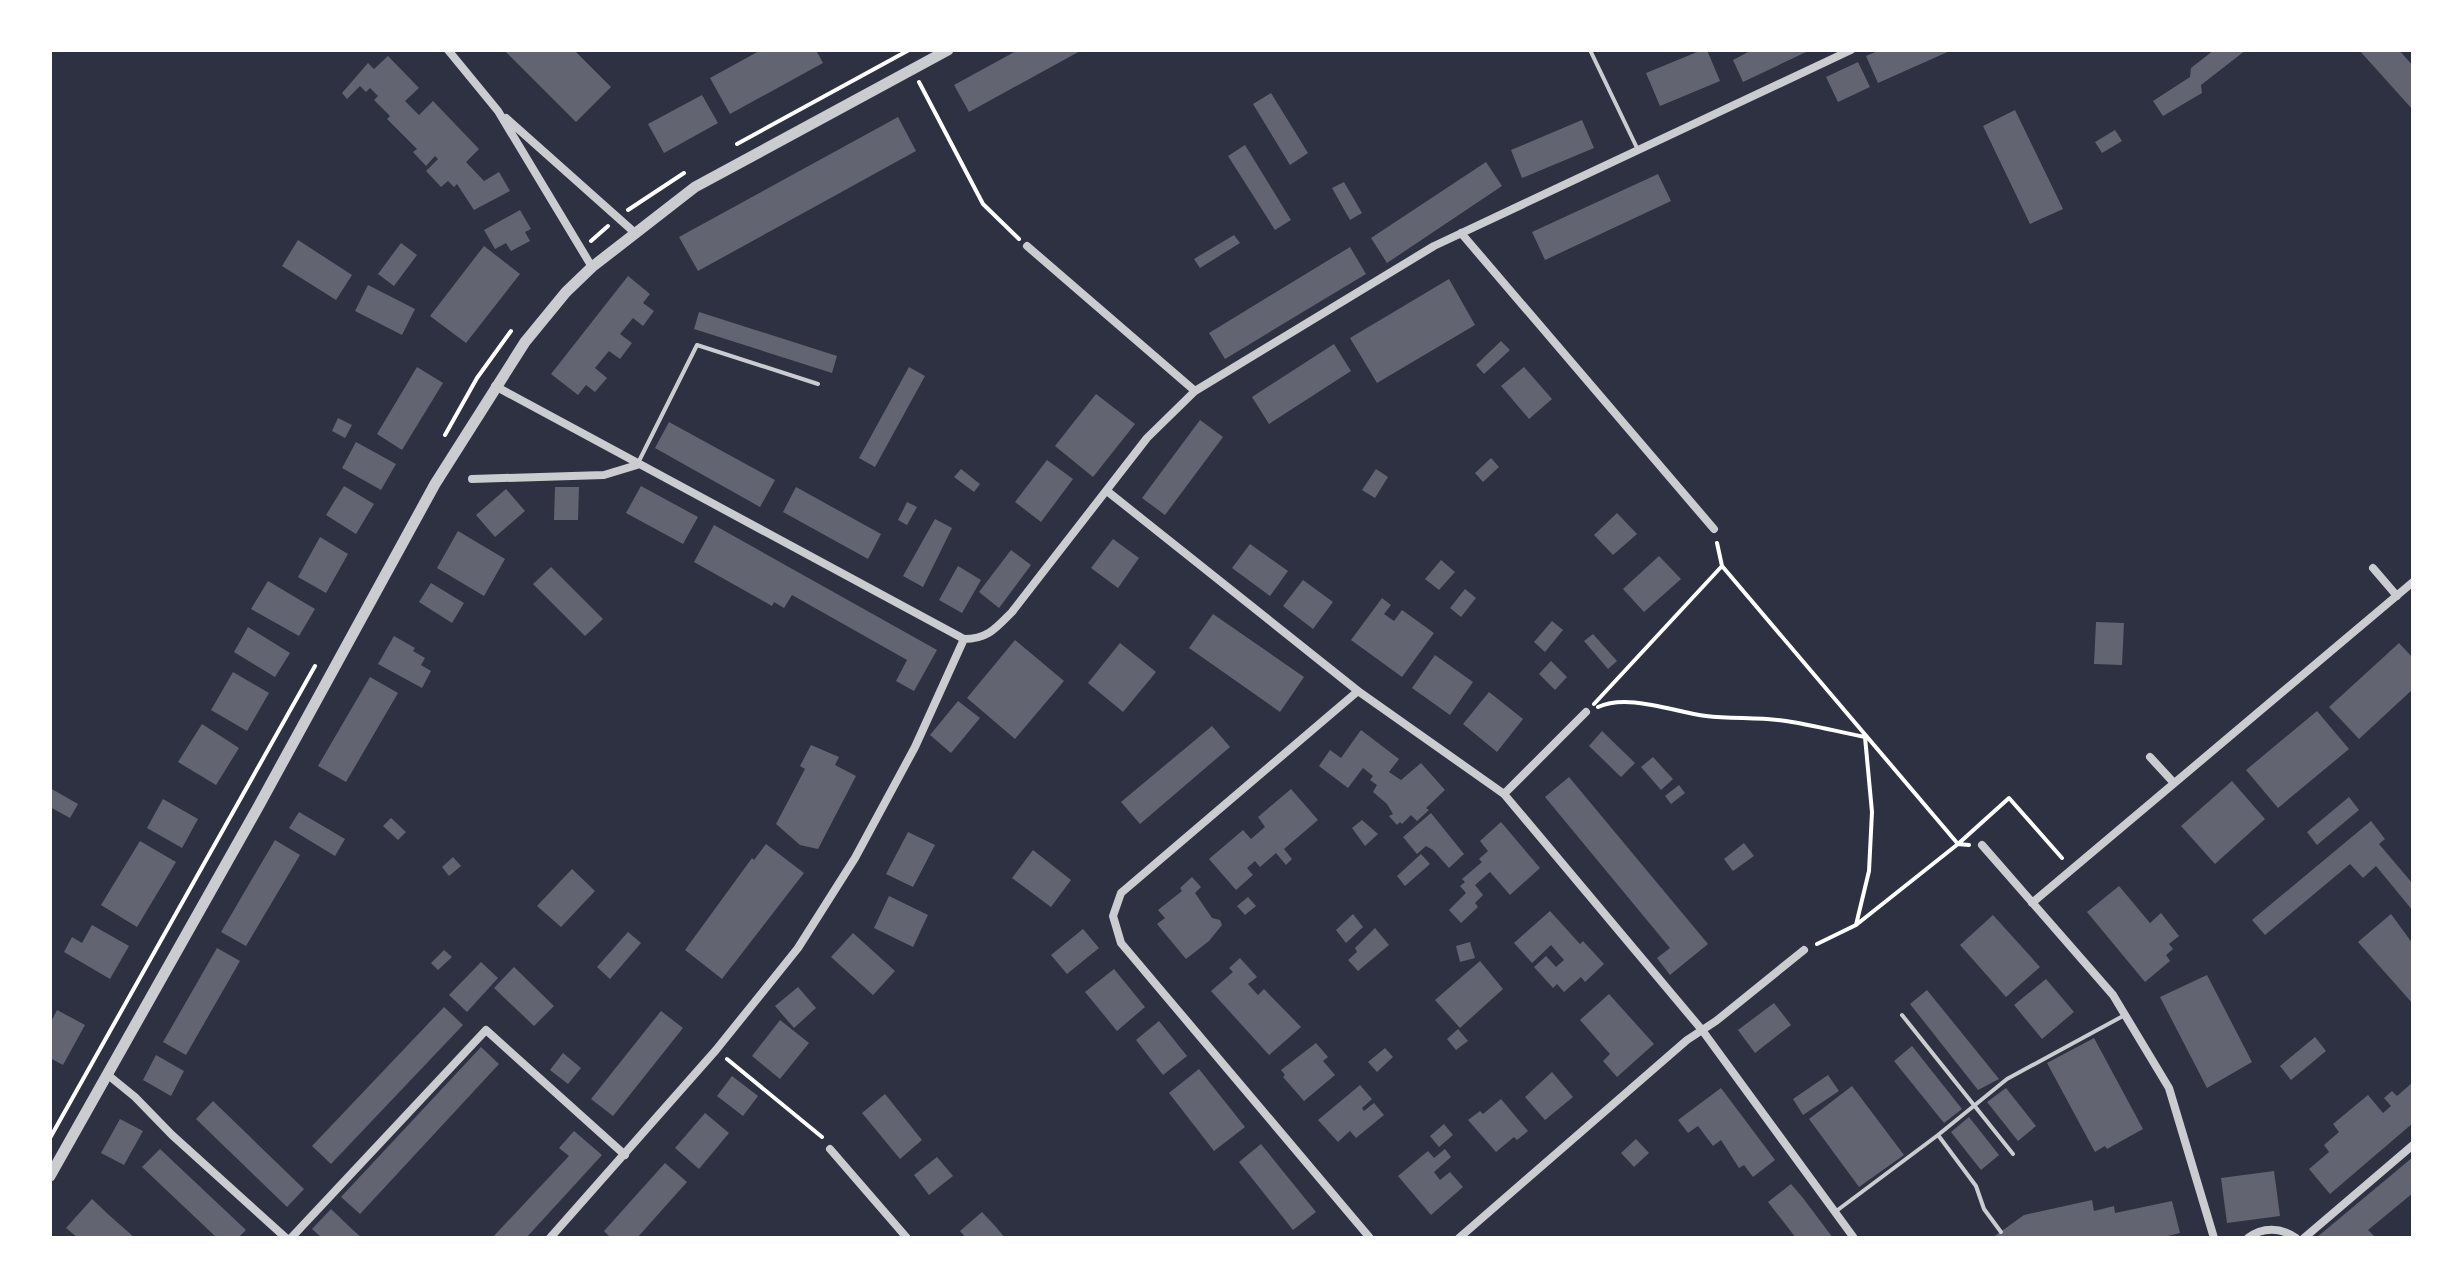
<svg xmlns="http://www.w3.org/2000/svg" width="2463" height="1288" viewBox="0 0 2463 1288" font-family="Manrope,sans-serif">
<style>
.building{fill:#626471}
.lines{fill:none;stroke-linecap:round;stroke-linejoin:round}
.path{stroke:#fff;stroke-width:4}
.service{stroke:#caccd0;stroke-width:4}
.minor{stroke:#caccd0;stroke-width:8}
.tertiary{stroke:#caccd0;stroke-width:11}
</style>
<rect width="100%" height="100%" fill="#2d3142"/>
<path class="building" d="M504,50H574L611,87L576,122Z
M761,50H816L823,63L730,114L710,78Z
M1018,50H1082L969,112L954,85Z
M1702,50H1707L1720,81L1660,106L1646,73Z
M1752,50H1805L1806,52L1743,82L1733,60Z
M1880,50H1952L1878,83L1866,56Z
M2214,50H2246L2201,85L2202,93L2163,116L2153,101L2190,77L2191,68Z
M2359,50H2399L2413,66V110Z
M388,56L419,88L405,101L419,115L433,101L479,149L466,162L484,181L499,172L510,191L474,210L457,184L454,187L448,181L441,187L426,171L438,159L435,156L426,166L413,152L417,149L387,119L390,116L374,100L378,96L370,88L366,92L360,86L347,99L342,93L368,63L374,69Z
M1858,62L1870,87L1838,102L1826,77Z
M1271,93L1308,153L1290,165L1253,104Z
M702,95L718,123L664,153L648,124Z
M2015,110L2063,209L2030,224L1983,126Z
M898,117L916,151L698,271L679,237Z
M1582,120L1594,148L1522,178L1511,150Z
M2115,130L2122,141L2102,153L2095,142Z
M1245,145L1291,220L1275,230L1228,156Z
M1486,162L1502,186L1387,263L1371,238Z
M1658,174L1671,201L1545,260L1532,232Z
M1344,182L1362,213L1350,220L1332,188Z
M520,210L531,229L525,232L530,241L511,251L506,243L495,249L484,230Z
M1234,235L1240,243L1200,268L1194,259Z
M298,240L352,275L336,300L282,266Z
M401,243L417,255L394,286L378,274Z
M484,246L520,274L466,343L430,316Z
M1350,247L1366,274L1225,359L1209,333Z
M628,276L650,294L643,303L654,311L643,326L633,318L620,334L632,343L620,359L609,351L595,368L607,378L595,392L586,385L578,395L551,374Z
M1449,279L1475,325L1377,383L1350,338Z
M368,285L415,309L402,335L355,311Z
M699,312L837,356L832,373L694,329Z
M1501,341L1510,350L1484,374L1476,365Z
M1334,344L1351,371L1269,424L1252,397Z
M417,367L443,383L402,450L377,434Z
M909,367L925,376L875,467L859,458Z
M1524,367L1552,399L1529,419L1501,386Z
M1096,394L1135,424L1093,477L1055,446Z
M338,418L352,425L345,438L332,431Z
M1200,420L1223,437L1165,515L1142,498Z
M669,422L775,480L760,507L655,448Z
M356,442L396,464L381,490L342,468Z
M1491,458L1499,467L1483,482L1475,473Z
M1047,460L1073,479L1041,522L1015,502Z
M961,469L980,484L974,492L954,477Z
M1376,469L1388,477L1375,498L1362,490Z
M344,486L374,504L356,534L326,515Z
M641,486L698,517L683,544L626,513Z
M555,487H579L578,520H554Z
M796,487L881,534L868,559L783,512Z
M506,489L525,511L495,537L476,515Z
M907,502L917,507L907,525L898,520Z
M1617,513L1637,534L1613,555L1594,535Z
M935,519L952,528L923,587L903,576Z
M714,525L937,650L914,691L896,681L907,660L792,595L784,608L774,602L772,606L694,562Z
M458,531L505,559L484,596L437,568Z
M320,537L348,554L326,593L298,577Z
M1113,539L1139,558L1118,588L1091,568Z
M1250,544L1288,571L1270,596L1232,568Z
M1011,550L1031,565L999,608L979,592Z
M1659,556L1681,579L1644,612L1623,589Z
M1441,560L1455,572L1439,590L1425,579Z
M958,566L981,580L962,613L939,600Z
M551,567L603,619L585,636L533,584Z
M1303,580L1333,602L1313,629L1283,606Z
M268,581L315,609L299,636L251,609Z
M431,583L464,603L452,623L419,602Z
M1465,589L1476,598L1461,617L1450,608Z
M1382,598L1391,605L1384,614L1394,621L1402,610L1434,633L1402,677L1351,640Z
M1213,614L1304,677L1280,712L1189,648Z
M1552,621L1563,630L1545,652L1534,642Z
M2096,622L2124,623L2122,665L2094,664Z
M248,627L290,653L275,677L234,652Z
M1593,634L1617,661L1608,669L1584,641Z
M394,636L415,648L413,651L425,658L421,665L431,671L422,688L378,664Z
M1015,640L1064,681L1015,739L967,698Z
M1120,643L1156,672L1123,712L1088,683Z
M2399,643L2413,658V689L2359,739L2329,707Z
M1435,655L1473,682L1450,715L1412,688Z
M1551,661L1567,677L1555,690L1539,674Z
M233,672L269,693L247,731L211,710Z
M370,677L398,693L346,782L318,766Z
M1489,692L1523,719L1497,752L1463,724Z
M958,701L980,718L951,753L930,735Z
M2317,711L2349,749L2278,808L2246,770Z
M202,724L239,748L216,785L178,762Z
M1212,726L1230,747L1140,824L1121,802Z
M1361,730L1399,759L1389,772L1401,780L1421,763L1445,790L1426,808L1429,810L1417,821L1411,815L1402,824L1400,822L1397,825L1389,816L1393,814L1387,804L1373,792L1377,785L1370,780L1373,776L1363,768L1348,788L1319,766L1330,750L1341,758Z
M1602,731L1635,763L1621,777L1589,746Z
M811,745L839,757L835,765L856,776L818,849L800,845L776,824L805,769L800,766Z
M1653,757L1673,779L1661,790L1641,767Z
M1569,777L1708,944L1670,975L1657,958L1670,948L1545,797Z
M2232,781L2265,819L2215,864L2181,826Z
M1679,785L1685,793L1671,804L1665,796Z
M50,788L78,804L70,818L50,807Z
M1291,789L1318,820L1284,849L1292,859L1286,865L1276,853L1260,867L1255,861L1247,868L1253,875L1236,890L1209,859L1243,830L1251,839L1265,827L1258,817Z
M2349,797L2359,810L2317,845L2307,832Z
M163,799L198,819L182,848L147,828Z
M299,812L345,839L335,856L289,828Z
M1431,813L1464,854L1449,868L1433,850L1426,846L1417,854L1403,837Z
M391,818L406,832L398,840L383,826Z
M1362,820L1378,834L1365,846L1352,828Z
M2371,821L2385,839L2379,844L2413,884V911L2376,866L2363,878L2350,864L2265,935L2252,920Z
M1501,822L1540,868L1510,895L1490,872L1475,885L1483,895L1475,903L1478,907L1461,923L1449,910L1466,893L1460,886L1465,882L1462,879L1482,862L1479,859L1488,851L1480,841Z
M908,832L935,845L913,887L886,874Z
M275,840L300,855L246,946L221,932Z
M140,841L176,862L137,927L101,905Z
M1744,843L1754,856L1733,871L1724,859Z
M766,844L804,873L722,979L685,950L752,858L754,860Z
M1033,850L1071,880L1051,907L1012,878Z
M1421,854L1430,864L1405,886L1397,876Z
M453,857L461,866L449,876L442,867Z
M572,869L595,891L561,927L537,906Z
M1192,877L1201,887L1195,893L1212,918L1220,920L1222,925L1209,941L1186,959L1157,924L1165,918L1158,910L1182,891L1180,888Z
M2119,886L2150,923L2161,913L2179,936L2169,944L2173,949L2166,955L2170,961L2145,982L2087,912Z
M889,896L928,915L913,947L874,928Z
M1248,897L1256,906L1245,915L1237,906Z
M1550,911L1580,944L1583,941L1604,964L1585,982L1581,977L1564,992L1557,984L1553,988L1534,967L1546,956L1556,967L1564,960L1551,945L1532,963L1514,943Z
M1353,914L1363,927L1346,943L1336,930Z
M2391,914L2413,944V1004L2358,942Z
M1993,915L2040,967L2006,997L1960,945Z
M92,925L129,946L110,979L64,952L72,937L82,943Z
M1375,928L1389,945L1358,971L1348,960L1357,952L1355,948Z
M1083,929L1099,948L1067,974L1051,955Z
M628,932L641,943L610,979L597,967Z
M853,933L895,971L873,995L831,957Z
M1470,942L1475,958L1460,962L1456,946Z
M217,948L240,961L186,1055L163,1042Z
M444,950L452,957L438,970L431,963Z
M1240,958L1257,977L1248,984L1258,995L1264,989L1301,1027L1269,1055L1211,991L1233,972L1229,968Z
M1480,961L1503,989L1460,1028L1435,1000Z
M481,962L498,978L467,1012L449,995Z
M514,967L554,1006L534,1026L494,988Z
M1114,969L1145,1007L1117,1031L1085,992Z
M2207,975L2252,1062L2207,1088L2160,997Z
M2046,979L2074,1012L2042,1039L2014,1005Z
M798,987L816,1008L794,1028L775,1006Z
M1927,990L1995,1074L1999,1079L1978,1090L1910,1004Z
M1609,994L1654,1044L1617,1077L1603,1061L1610,1054L1580,1020Z
M1774,1003L1791,1025L1755,1053L1738,1030Z
M444,1007L463,1025L331,1164L312,1146Z
M57,1010L85,1025L63,1065L50,1058V1024Z
M661,1011L683,1028L613,1116L591,1099Z
M780,1020L809,1043L780,1079L752,1056Z
M1159,1021L1187,1056L1163,1075L1136,1040Z
M1458,1029L1468,1041L1456,1050L1447,1039Z
M2315,1037L2326,1051L2291,1080L2280,1066Z
M2094,1038L2143,1129L2107,1149L2105,1146L2095,1152L2047,1063Z
M1316,1043L1328,1057L1323,1061L1335,1075L1304,1101L1283,1077L1285,1075L1281,1070Z
M1912,1046L1962,1109L1944,1123L1894,1061Z
M481,1047L499,1064L360,1214L341,1197Z
M1385,1048L1393,1057L1377,1072L1368,1062Z
M563,1053L581,1068L568,1084L550,1070Z
M156,1055L184,1071L171,1096L143,1080Z
M1199,1069L1245,1127L1214,1151L1169,1093Z
M1552,1072L1573,1097L1545,1120L1525,1097Z
M1828,1075L1839,1091L1803,1115L1793,1099Z
M732,1076L758,1096L743,1116L717,1096Z
M2413,1082V1123L2330,1194L2309,1169L2329,1152L2324,1145L2339,1132L2333,1124L2368,1095L2383,1113L2391,1106L2384,1098L2392,1091L2397,1096Z
M1360,1085L1372,1099L1362,1108L1364,1111L1374,1103L1384,1115L1356,1138L1350,1131L1338,1142L1318,1120Z
M1852,1086L1904,1155L1859,1187L1809,1119Z
M1721,1088L1775,1160L1753,1177L1744,1165L1739,1168L1721,1140L1713,1146L1698,1126L1688,1133L1678,1120Z
M2006,1088L2036,1126L2018,1141L1987,1102Z
M885,1094L922,1140L900,1159L862,1113Z
M1501,1099L1528,1131L1517,1140L1514,1137L1496,1152L1468,1120L1480,1111L1483,1114Z
M213,1101L304,1189L287,1207L196,1119Z
M705,1113L729,1133L699,1169L675,1148Z
M1969,1117L1999,1155L1981,1170L1951,1132Z
M120,1119L143,1131L124,1165L101,1153Z
M1444,1124L1453,1135L1439,1147L1430,1136Z
M574,1131L602,1155L526,1238H492L569,1156L559,1148Z
M1636,1139L1649,1153L1634,1167L1621,1153Z
M1261,1144L1316,1212L1293,1230L1239,1162Z
M160,1149L246,1230L238,1238H217L142,1167Z
M1445,1149L1451,1157L1434,1172L1440,1180L1450,1172L1463,1187L1431,1215L1398,1176L1428,1151L1434,1158Z
M937,1157L953,1176L929,1195L914,1175Z
M2413,1157V1193L2368,1230L2376,1238H2316Z
M665,1163L687,1182L637,1238H611L604,1231Z
M2274,1171L2280,1216L2227,1223L2221,1178Z
M1791,1184L1803,1198L1833,1238H1796L1768,1202Z
M92,1199L110,1216L135,1238H78L66,1228Z
M2092,1200L2094,1211L2114,1206L2115,1213L2172,1201L2180,1233L2160,1238H1992L2024,1215Z
M331,1209L354,1231L362,1238H322L312,1229Z
M982,1212L996,1227L1005,1238H966L960,1231Z"/>
<g class="lines">
<path class="path" d="M919,82L983,204L1019,239
M737,144L909,50
M628,210L684,173
M591,241L608,226
M445,435L477,378L511,331
M1717,543L1722,566L1958,844L1969,845
M1594,704L1722,566
M1598,707C1628,693 1674,712 1706,716C1733,719 1760,717 1786,721C1813,725 1839,732 1865,737L1872,812L1869,871L1856,925
M1817,944L1856,925L1958,844L2009,798L2062,858
M727,1059L822,1137
M50,1138L315,666"/>
<path class="service" d="M1590,50L1638,150
M639,461L697,345L818,384
M1902,1015L2013,1154
M1938,1135L1976,1186L1984,1209L2001,1232
M1835,1212L1938,1135L2007,1079L2123,1016"/>
<path class="minor" d="M448,50L498,111L592,267
M506,118L634,232
M1461,233L1714,529
M1027,246L1195,391
M495,386L964,639C988,639 996,628 1012,612L1147,438L1195,391L1434,246L1851,50
M472,479L604,475L637,465
M1107,491L1358,691L1504,794L1702,1030L1854,1238
M2373,568L2397,596
M1358,691L1121,893L1113,916L1121,943L1370,1238
M2150,757L2174,783
M1504,794L1586,712
M1982,845L2113,995L2169,1088L2214,1238
M2032,903L2413,582
M108,1075L135,1097L172,1135L286,1238
M830,1149L907,1238
M291,1238L486,1030L625,1155
M550,1238L716,1050L798,948L855,858L915,747L964,639
M1459,1238L1687,1040L1716,1021L1804,950
M2248,1238C2262,1227 2281,1227 2296,1238
M2304,1238L2413,1145"/>
<path class="tertiary" d="M50,1176L257,809L435,484L525,342L566,292L592,267L695,187L948,50"/>
</g>
<rect width="2463" height="1288" fill="none" stroke="#ffffff" stroke-width="104"/>
</svg>
